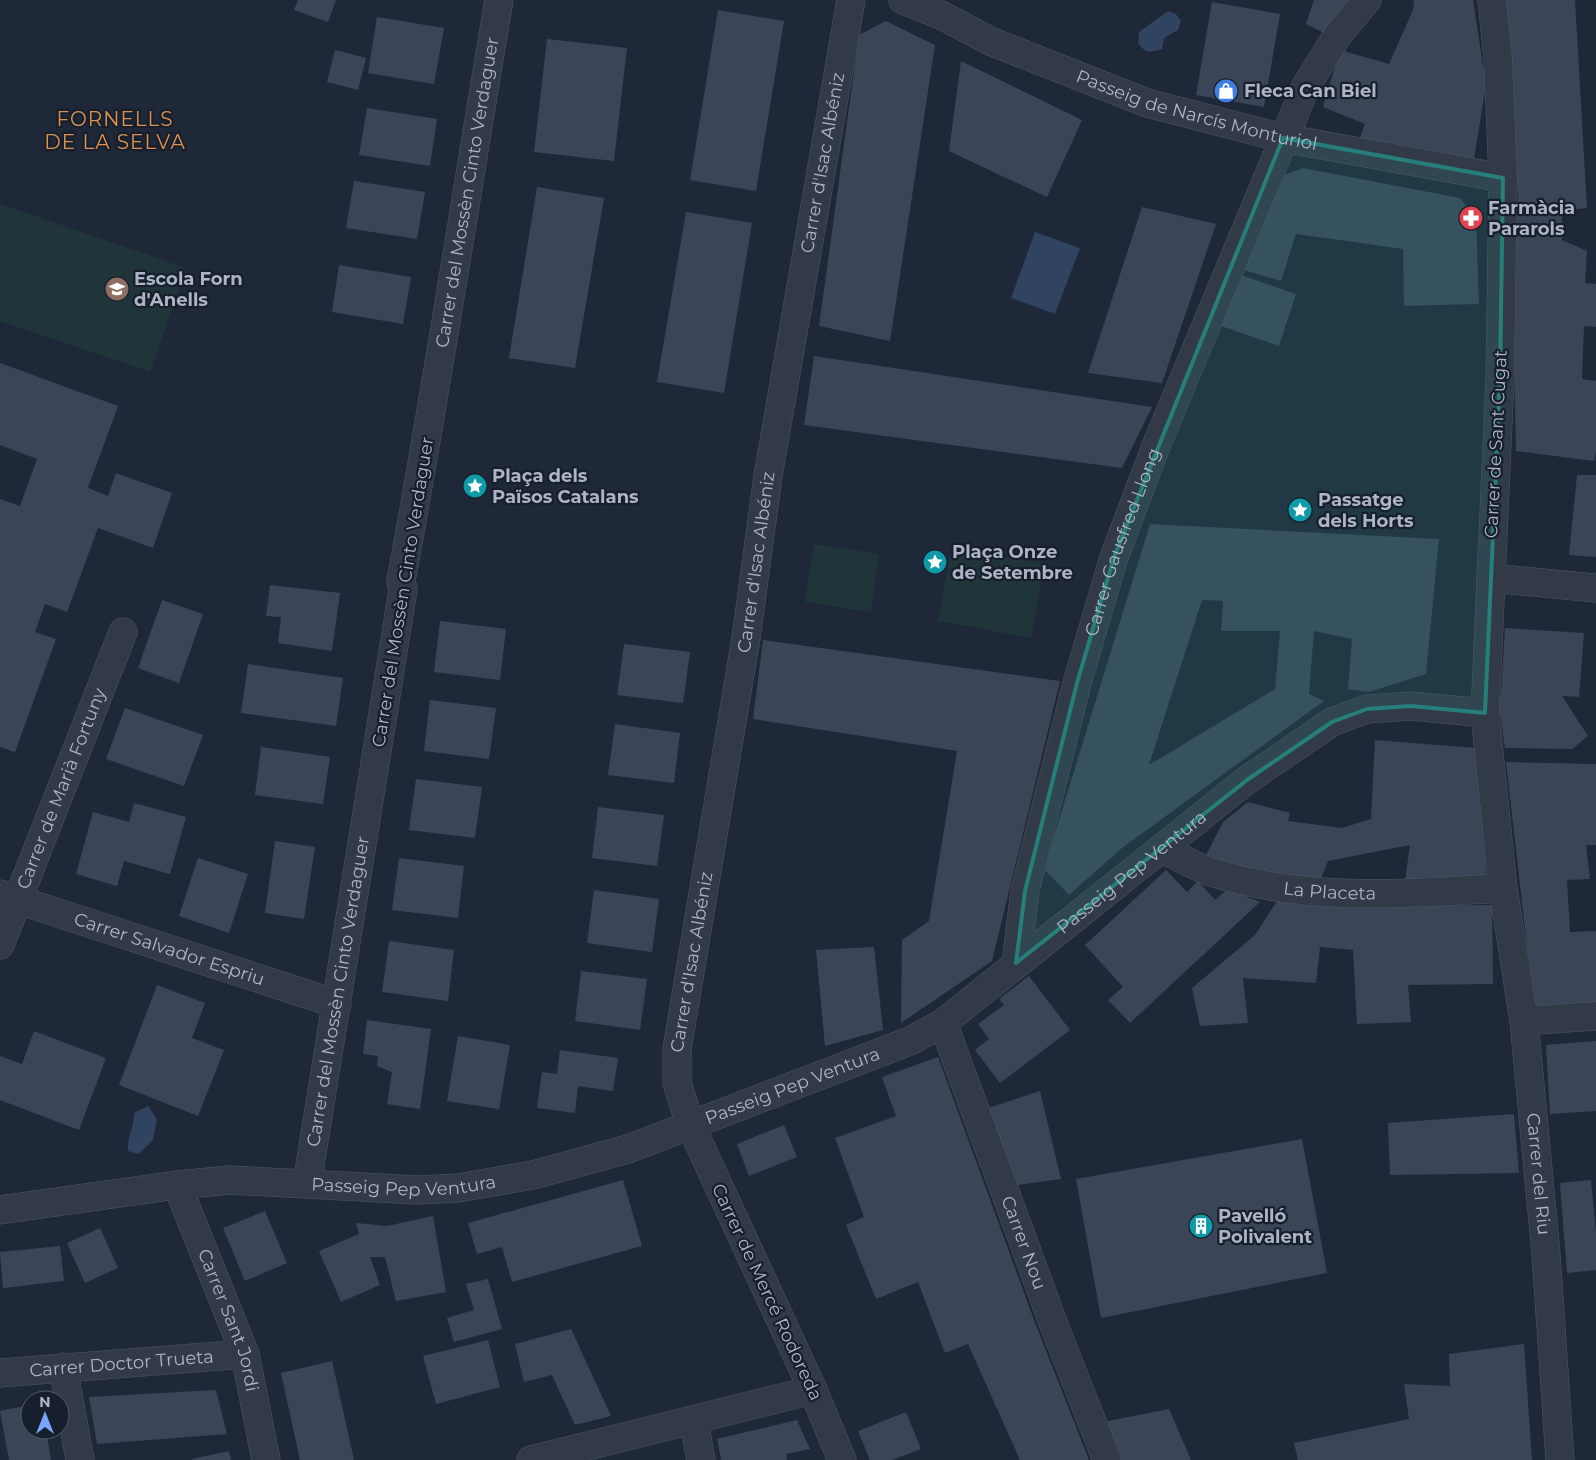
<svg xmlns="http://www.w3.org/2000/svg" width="1596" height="1460" viewBox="0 0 1596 1460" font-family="Montserrat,sans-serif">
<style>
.green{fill:#203539}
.water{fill:#304360}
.building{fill:#3a4658;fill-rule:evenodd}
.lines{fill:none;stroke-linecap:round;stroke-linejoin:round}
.minor-casing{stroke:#4f5766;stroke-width:29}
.minor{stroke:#323a48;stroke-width:28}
.marked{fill:#277f7b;fill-opacity:0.2;stroke:#277f7b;stroke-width:4;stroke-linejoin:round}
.labels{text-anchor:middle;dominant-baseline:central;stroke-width:4.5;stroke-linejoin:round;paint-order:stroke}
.poi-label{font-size:18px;font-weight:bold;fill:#acb4c5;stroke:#181f2c;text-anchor:start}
.street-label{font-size:18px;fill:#acb4c5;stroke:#181f2c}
.quarter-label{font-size:20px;letter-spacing:1px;fill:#d99253;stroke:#181f2c}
</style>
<rect width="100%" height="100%" fill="#1e2838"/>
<path class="green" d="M0,204L186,268L150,372L0,321Z
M814,544L879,554L871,612L805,602Z
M952,547L1045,564L1031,638L938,621Z"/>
<path class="water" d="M1168,11L1176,14L1181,21L1178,30L1164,38L1162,49C1150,53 1145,53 1138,43L1139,32Z
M1035,232L1080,248L1055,314L1011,298Z
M148,1106L157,1119L153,1140L139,1154L128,1151C127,1135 134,1129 134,1113Z"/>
<path class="building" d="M298,0H336L328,22L294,10Z
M1314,0H1360L1326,34L1306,24Z
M1414,0H1473L1486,85L1474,159L1359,140L1365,124L1323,107L1340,50L1389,64L1413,10Z
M1506,0H1575L1587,208L1562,211V240L1587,251L1585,283L1596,284V327L1584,326L1582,379L1596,381V451L1594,461L1516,451L1513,310L1518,196Z
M1212,2L1280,14L1264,107L1196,95Z
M718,10L784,21L756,191L690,180Z
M377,17L444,28L434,84L368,73Z
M886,21L935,45L890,341L819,326L859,35Z
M547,39L627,48L614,161L534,152Z
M335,50L366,58L358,90L327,82Z
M961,61L1082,120L1047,197L949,151Z
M367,108L437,119L430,166L359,155Z
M1303,168L1460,198L1476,218L1479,304L1404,306L1403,249L1296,234L1281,281L1240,269L1271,180Z
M354,181L425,192L417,239L346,228Z
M537,187L604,198L575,368L509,358Z
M1142,207L1216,224L1162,383L1088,373Z
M686,212L752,223L724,393L657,382Z
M339,265L411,277L403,324L332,312Z
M1238,274L1296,294L1279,346L1221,326Z
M814,356L1152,407L1122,468L804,425Z
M0,363L118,406L88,488L108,496L116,473L172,493L153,548L98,528L67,612L45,604L35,632L56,639L15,752L0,747V499L20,506L37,459L0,445Z
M1577,475H1596V557L1569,555Z
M1150,524L1439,539L1426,674L1369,692L1348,689L1352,639L1314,631L1309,694L1324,701L1122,848L1069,895L1044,869ZM1202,600L1223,601L1221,631H1280L1275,689L1149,765Z
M270,585L340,593L332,651L278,643L281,617L266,616Z
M162,600L203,614L179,683L138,668Z
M440,621L506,629L500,680L434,672Z
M1505,628L1584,633L1579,697L1562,696L1588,736L1572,749L1505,748L1498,700L1501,694Z
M763,640L1060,681L992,961L901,1023L902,940L929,921L957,751L753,719Z
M624,644L690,652L683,703L617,695Z
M248,664L343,678L336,726L241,713Z
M430,700L496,708L489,759L424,751Z
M125,708L203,735L184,786L106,759Z
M615,724L680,733L674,783L608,775Z
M1375,740L1476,748L1485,809L1486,880L1405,881L1410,845L1328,861L1320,880L1274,876L1204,859L1223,822L1248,802L1290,813L1288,821L1342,828L1371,819Z
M261,747L330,757L323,804L255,795Z
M1506,762L1596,764V845H1586L1590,879L1567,880L1570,932L1596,931V1005L1534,1007Z
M416,779L482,787L475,838L409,830Z
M134,803L186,817L170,874L124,861L117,886L76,874L93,812L129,822Z
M598,807L664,815L657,866L592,858Z
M275,841L315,847L304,919L265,913Z
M198,858L248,874L229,933L179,916Z
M399,858L464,866L458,918L392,910Z
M1166,870L1187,892L1198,881L1215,900L1228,889L1260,902L1130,1023L1108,1000L1123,987L1085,945Z
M594,890L659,899L652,952L587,943Z
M1281,895L1353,906L1492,905L1493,984L1408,985L1411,1022L1357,1024L1353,950L1320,947L1316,983L1243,978L1248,1023L1200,1026L1192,988L1255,935Z
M389,941L454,950L448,1001L382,992Z
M874,947L883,1030L825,1046L816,950Z
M581,971L647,979L640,1030L575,1021Z
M1029,976L1070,1030L1000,1083L975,1050L989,1039L978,1024L1004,1005L999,999Z
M157,985L205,1003L192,1038L224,1050L198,1116L119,1085Z
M367,1020L431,1029L420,1109L387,1104L392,1072L377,1066L378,1056L363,1054Z
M34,1031L106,1058L79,1130L0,1100V1056L22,1064Z
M458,1036L510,1045L499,1109L447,1101Z
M1596,1041V1111L1550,1114L1546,1045Z
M560,1050L618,1058L613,1091L578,1086L575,1113L537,1108L542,1072L557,1074Z
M938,1057L1034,1320L1089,1460H1020L968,1344L945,1353L918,1282L876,1299L846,1225L864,1217L835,1138L896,1116L882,1077Z
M1040,1091L1061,1179L1017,1185L988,1108Z
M1514,1114L1519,1173L1390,1175L1388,1123Z
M784,1125L797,1157L749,1176L737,1144Z
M1302,1139L1327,1273L1101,1318L1076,1179Z
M623,1180L642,1246L512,1282L502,1247L477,1254L468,1223Z
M1591,1180L1596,1233V1270L1567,1273L1560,1183Z
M265,1211L287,1263L245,1281L223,1228Z
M433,1216L446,1292L396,1301L385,1257H370L380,1285L341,1302L319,1251L359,1234L356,1223L387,1226Z
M100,1228L118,1268L85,1283L67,1243Z
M60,1246L64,1281L3,1288L0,1252Z
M488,1279L502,1329L454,1342L447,1318L474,1310L466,1284Z
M571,1329L611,1416L575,1425L552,1375L524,1382L515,1344Z
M488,1340L500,1387L436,1404L423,1356Z
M1524,1344L1532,1460H1298L1294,1443L1409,1419L1404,1384L1450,1386L1449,1354Z
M332,1361L354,1460H300L281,1373Z
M216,1390L227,1434L97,1444L89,1397Z
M30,1405V1430H46L51,1460H9L0,1411Z
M1169,1409L1191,1460H1119L1103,1422Z
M906,1412L921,1449L892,1460H870L858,1431Z
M797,1420L810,1449L786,1454L787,1460H721L717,1439Z
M229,1451L231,1460H192V1459Z"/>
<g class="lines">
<defs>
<g id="minor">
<path id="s1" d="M903,0L941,15L990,41L1147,103L1283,138L1503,178"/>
<path id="s2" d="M1492,0L1498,58L1503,178L1500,379L1485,713L1503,888L1524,1021L1546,1254L1560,1460"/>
<path d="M1491,578L1596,588"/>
<path id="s3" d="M1163,849C1177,856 1192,865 1208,871C1302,902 1405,894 1503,888"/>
<path id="s4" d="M0,894L337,1004"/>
<path id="s5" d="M0,945L123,632"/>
<path id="s6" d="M1016,963L1025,891L1077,683L1114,557L1158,441L1306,86L1337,36L1367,0"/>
<path d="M1524,1021L1596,1016"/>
<path id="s7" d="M943,1023L1055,1328L1107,1460"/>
<path id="s8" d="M307,1184L403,590L401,581C437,388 466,194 499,0"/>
<path id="s9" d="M177,1185L245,1354L266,1460"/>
<path id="s10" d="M0,1210L177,1185L230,1180L417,1190L458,1188L533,1175L628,1149L910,1041L943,1023L1247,780L1332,722L1367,709L1411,706L1485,713"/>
<path d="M63,1367L80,1460"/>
<path id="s11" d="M0,1373L245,1354"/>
<path d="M694,1421L701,1460"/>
<path d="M531,1460L813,1390"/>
<path id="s12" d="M842,1460L813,1390L690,1124L677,1083V1049L746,638L768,476L851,0"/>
</g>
</defs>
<use href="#minor" class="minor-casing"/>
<use href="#minor" class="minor"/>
</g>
<path class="marked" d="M1283,138L1503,178L1500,379L1485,713L1411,706L1367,709L1332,722L1247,780L1016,963L1025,891L1077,683L1114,557Z"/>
<defs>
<symbol id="shop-disc" viewBox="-11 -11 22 22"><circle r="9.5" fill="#3f7fe0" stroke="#181f2c"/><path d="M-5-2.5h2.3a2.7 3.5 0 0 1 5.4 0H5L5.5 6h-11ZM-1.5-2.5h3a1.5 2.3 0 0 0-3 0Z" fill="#fff"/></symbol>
<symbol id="pharmacy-disc" viewBox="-11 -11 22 22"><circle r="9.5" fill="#e0444e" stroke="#181f2c"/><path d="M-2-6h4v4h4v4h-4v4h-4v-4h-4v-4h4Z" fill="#fff"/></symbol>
<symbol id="school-disc" viewBox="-11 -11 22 22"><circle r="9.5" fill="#8d6e63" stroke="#181f2c"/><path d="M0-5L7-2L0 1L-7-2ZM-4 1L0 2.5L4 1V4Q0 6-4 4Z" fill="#fff"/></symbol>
<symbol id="sight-disc" viewBox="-11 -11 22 22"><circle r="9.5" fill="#0f9aa8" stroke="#181f2c"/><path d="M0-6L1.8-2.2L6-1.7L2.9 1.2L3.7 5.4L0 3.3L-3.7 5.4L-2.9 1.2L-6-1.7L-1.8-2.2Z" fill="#fff"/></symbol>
<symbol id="building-disc" viewBox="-11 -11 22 22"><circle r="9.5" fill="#0f9aa8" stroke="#181f2c"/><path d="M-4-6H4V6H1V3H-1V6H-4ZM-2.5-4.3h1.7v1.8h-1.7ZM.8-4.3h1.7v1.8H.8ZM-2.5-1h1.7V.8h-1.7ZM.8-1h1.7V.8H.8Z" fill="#fff"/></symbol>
</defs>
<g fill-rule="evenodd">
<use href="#shop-disc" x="1212" y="77" width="28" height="28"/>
<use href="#pharmacy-disc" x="1457" y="204" width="28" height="28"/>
<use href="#school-disc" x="103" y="275" width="28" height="28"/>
<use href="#sight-disc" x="461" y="472" width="28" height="28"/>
<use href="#sight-disc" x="1286" y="496" width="28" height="28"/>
<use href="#sight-disc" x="921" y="548" width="28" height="28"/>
<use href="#building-disc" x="1187" y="1212" width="28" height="28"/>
</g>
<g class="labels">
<g class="poi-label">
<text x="1244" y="91">Fleca Can Biel</text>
<text x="1488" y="208">Farmàcia<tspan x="1488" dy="21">Pararols</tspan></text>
<text x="134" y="279">Escola Forn<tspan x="134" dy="21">d'Anells</tspan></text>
<text x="492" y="476">Plaça dels<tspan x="492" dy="21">Països Catalans</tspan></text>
<text x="1318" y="500">Passatge<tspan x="1318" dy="21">dels Horts</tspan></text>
<text x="952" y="552">Plaça Onze<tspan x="952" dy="21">de Setembre</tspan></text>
<text x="1218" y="1216">Pavelló<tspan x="1218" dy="21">Polivalent</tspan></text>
</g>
<g class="street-label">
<text stroke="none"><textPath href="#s1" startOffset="315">Passeig de Narcís Monturiol</textPath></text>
<text stroke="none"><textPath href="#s12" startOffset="1344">Carrer d'Isac Albéniz</textPath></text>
<text stroke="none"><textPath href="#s8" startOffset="1005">Carrer del Mossèn Cinto Verdaguer</textPath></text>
<text transform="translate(1496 444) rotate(-87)">Carrer de Sant Cugat</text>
<text stroke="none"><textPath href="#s6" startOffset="435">Carrer Gausfred Llong</textPath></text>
<text stroke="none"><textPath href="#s12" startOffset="939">Carrer d'Isac Albéniz</textPath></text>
<text transform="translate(403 592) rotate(-81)">Carrer del Mossèn Cinto Verdaguer</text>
<text stroke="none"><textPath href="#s5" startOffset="168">Carrer de Marià Fortuny</textPath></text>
<text stroke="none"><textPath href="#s10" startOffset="1216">Passeig Pep Ventura</textPath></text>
<text stroke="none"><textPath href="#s3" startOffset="174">La Placeta</textPath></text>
<text stroke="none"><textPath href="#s4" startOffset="178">Carrer Salvador Espriu</textPath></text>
<text stroke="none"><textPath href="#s12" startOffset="534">Carrer d'Isac Albéniz</textPath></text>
<text stroke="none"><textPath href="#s8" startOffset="195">Carrer del Mossèn Cinto Verdaguer</textPath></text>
<text stroke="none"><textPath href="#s10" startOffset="811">Passeig Pep Ventura</textPath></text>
<text stroke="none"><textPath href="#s2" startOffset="1178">Carrer del Riu</textPath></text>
<text stroke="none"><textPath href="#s10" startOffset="406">Passeig Pep Ventura</textPath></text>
<text stroke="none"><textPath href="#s7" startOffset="234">Carrer Nou</textPath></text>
<text transform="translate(767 1292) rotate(65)">Carrer de Mercé Rodoreda</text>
<text stroke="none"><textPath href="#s9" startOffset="145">Carrer Sant Jordi</textPath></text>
<text stroke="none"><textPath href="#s11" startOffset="122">Carrer Doctor Trueta</textPath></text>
</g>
<g class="quarter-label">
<text x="115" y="119">FORNELLS<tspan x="115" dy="23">DE LA SELVA</tspan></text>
</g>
</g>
<g transform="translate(45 1415)"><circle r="24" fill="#181f2c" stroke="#535b69"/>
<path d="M0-4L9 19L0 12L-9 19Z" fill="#78a6fe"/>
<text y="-8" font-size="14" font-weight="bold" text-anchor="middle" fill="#acb4c5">N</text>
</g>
</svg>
